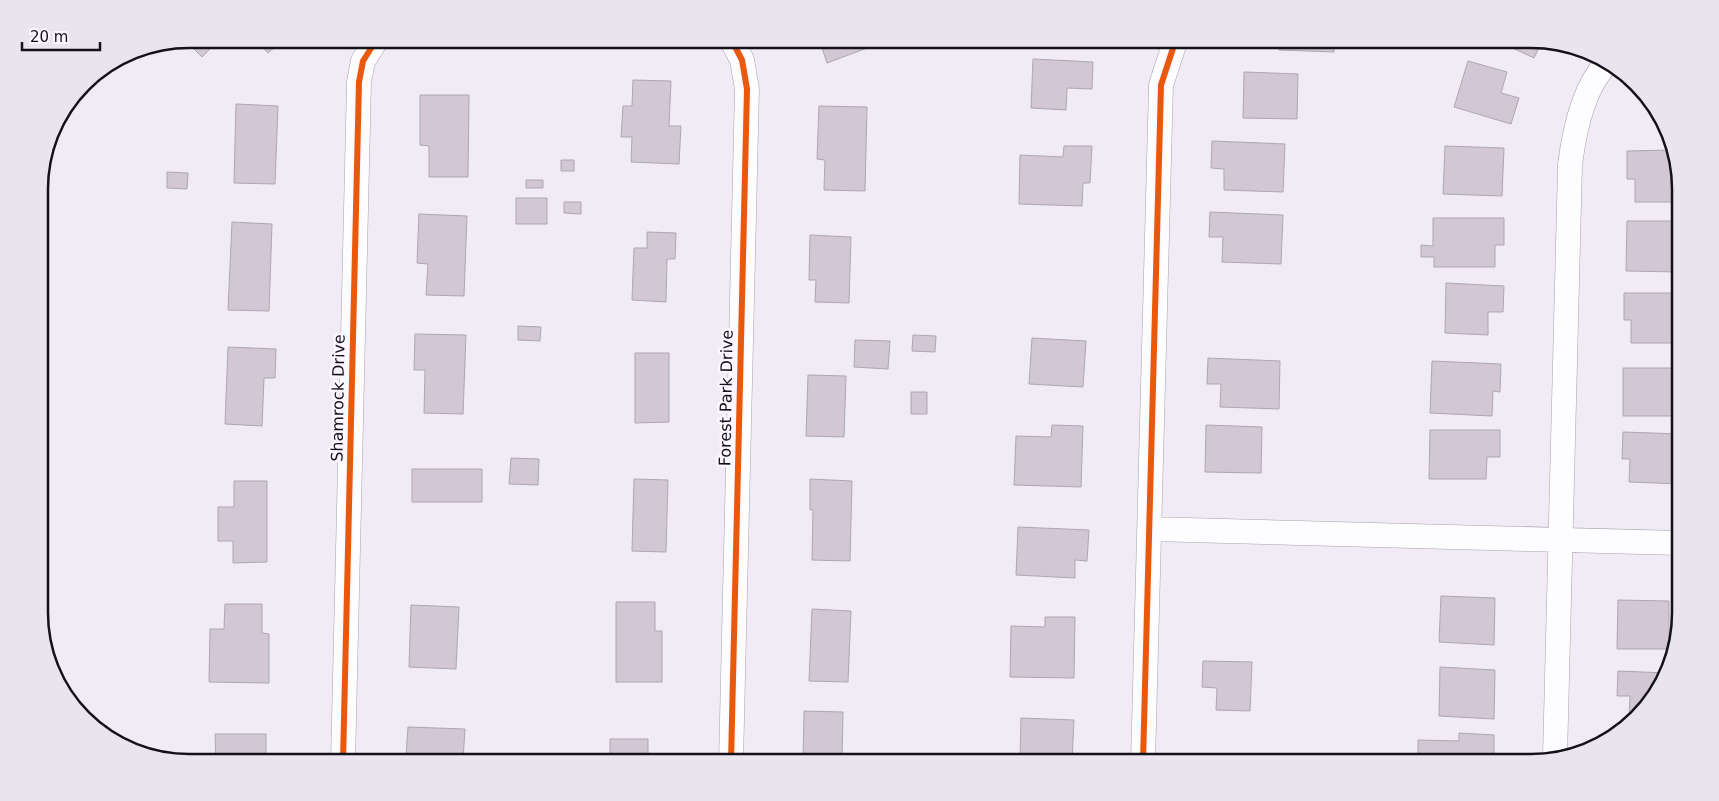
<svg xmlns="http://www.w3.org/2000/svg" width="1719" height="801" viewBox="0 0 1719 801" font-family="'DejaVu Sans',sans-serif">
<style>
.building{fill:#d2c7d5;stroke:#ada7b0}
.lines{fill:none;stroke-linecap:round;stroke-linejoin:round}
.minor-casing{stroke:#a6a1aa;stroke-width:25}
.minor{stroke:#fdfcfe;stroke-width:24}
.cycleway-casing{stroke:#fbf6ff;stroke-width:9}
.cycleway{stroke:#e8590c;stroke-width:6}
.labels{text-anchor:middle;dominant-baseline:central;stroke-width:5;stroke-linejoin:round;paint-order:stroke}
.street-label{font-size:16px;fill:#151118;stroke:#fbf6ff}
.rim{fill:none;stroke:#151118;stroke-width:2.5}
</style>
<rect width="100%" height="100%" fill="#f1ebf6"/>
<path class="building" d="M202,39L211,48L202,57L193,48Z
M255,39H284L268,53Z
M819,39H864L867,48L827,63Z
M1280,39H1334V52L1279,50Z
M1493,39H1530L1542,41L1534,58Z
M1033,59L1093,62L1092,89L1067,88L1066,110L1031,108Z
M1468,61L1507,72L1501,93L1519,98L1511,124L1454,107Z
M1244,72L1298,74L1297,119L1243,118Z
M633,80L671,81L669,126H681L679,164L631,162L632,137H621L623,106H632Z
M420,95H469L468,177H429V146L420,145Z
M236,104L278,106L275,184L234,183Z
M819,106L867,107L865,191L824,190L825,160L817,159Z
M1212,141L1285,144L1283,192L1224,190V169L1211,168Z
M1064,146H1092L1090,183H1083L1082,206L1019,204L1020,155L1063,157Z
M1445,146L1504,148L1502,196L1443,194Z
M1671,150L1679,169V202H1635V179H1627V151Z
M561,160H574V171H561Z
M167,172L188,173L187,189L167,188Z
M526,180H543V188H526Z
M516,198H547V224H516Z
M564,202H581V214L564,213Z
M1210,212L1283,215L1281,264L1222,262L1223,237H1209Z
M419,214L467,216L464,296L426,295L428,264L417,263Z
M1433,218H1504V245H1495V267H1434V257H1421V245L1433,246Z
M1627,221H1679V272L1626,271Z
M232,222L272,224L269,311L228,310Z
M647,232L676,233L675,259H667L666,302L632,300L634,248H647Z
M810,235L851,237L849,303L815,302L816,280H809Z
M1446,283L1504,286L1503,312H1488V335L1445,333Z
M1624,293H1679V343H1631V320H1624Z
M518,326L541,327L540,341L518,340Z
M415,334L466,335L463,414L424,413L425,370H414Z
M913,335L936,336L935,352L912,351Z
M1032,338L1086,341L1083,387L1029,384Z
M855,340L890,341L888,369L854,367Z
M228,347L276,349L275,378H264L262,426L225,424Z
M635,353H669V422L635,423Z
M1208,358L1280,361L1279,409L1220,407L1221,384H1207Z
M1432,361L1501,364L1500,392L1493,391L1492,416L1430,413Z
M1623,368H1680L1677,416H1623Z
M808,375L846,376L844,437L806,436Z
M911,392H927V414H911Z
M1052,425L1083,426L1081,487L1014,485L1016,436L1051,437Z
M1206,425L1262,427L1261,473L1205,472Z
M1430,430H1500V457H1487L1486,479H1429Z
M1623,432L1680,434V484L1629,482L1630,459H1622Z
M511,458L539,459L538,485L509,484Z
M412,469H482V502H412Z
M634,479L668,480L666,552L632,551Z
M810,479L852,481L850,561L812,560L813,510H810Z
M234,481H267V562L233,563V541H218V507H234Z
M1018,527L1089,530L1087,561L1075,560V578L1016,575Z
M1441,596L1495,598L1494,645L1439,642Z
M1618,600L1669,601V649H1617Z
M616,602H655V631H662V682H616Z
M225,604H262V633L269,634V683L209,682L210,629H224Z
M411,605L459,607L456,669L409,667Z
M812,609L851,611L848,682L809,681Z
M1045,617H1075L1074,678L1010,677L1011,626L1045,627Z
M1203,661L1252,662L1250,711L1216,710L1217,688L1202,687Z
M1440,667L1495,670L1494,719L1439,716Z
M1618,671L1667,673L1643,711L1634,719H1629L1630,696H1617Z
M804,711L843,712L842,762H803Z
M1021,718L1074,720L1072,762H1020Z
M408,727L465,729L463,760L417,762V757L406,756Z
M1459,733L1494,735V762H1418V740L1459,741Z
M215,734H266V762H216Z
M610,739H648V762H610Z"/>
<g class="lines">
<defs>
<path id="minor" d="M1150,529L1680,543
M1555,757L1570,165C1574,133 1583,88 1606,64
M343,762L359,82L363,61L377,39
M731,762L747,89L742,60L731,39
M1143,762L1161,85L1176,39"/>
</defs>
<use href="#minor" class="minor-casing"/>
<use href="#minor" class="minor"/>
<defs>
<path id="cycleway" d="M343,762L359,82L363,61L377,39
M731,762L747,89L742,60L731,39
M1143,762L1161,85L1176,39"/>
</defs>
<use href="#cycleway" class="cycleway-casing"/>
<use href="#cycleway" class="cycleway"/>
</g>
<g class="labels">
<g class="street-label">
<text transform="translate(338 398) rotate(-89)">Shamrock Drive</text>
<text transform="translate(726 398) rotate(-89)">Forest Park Drive</text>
</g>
</g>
<path d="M0 0H1719V801H0ZM189 48H1531A141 141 0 0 1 1672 189V613A141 141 0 0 1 1531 754H189A141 141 0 0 1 48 613V189A141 141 0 0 1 189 48Z" fill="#e9e4ed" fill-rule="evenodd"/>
<path class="rim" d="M189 48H1531A141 141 0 0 1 1672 189V613A141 141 0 0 1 1531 754H189A141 141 0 0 1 48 613V189A141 141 0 0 1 189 48Z"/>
<path d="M22 42v8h78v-8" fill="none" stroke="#151118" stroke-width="2.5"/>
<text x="30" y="42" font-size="15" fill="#151118" stroke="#fbf6ff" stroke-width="4" paint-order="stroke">20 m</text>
</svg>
